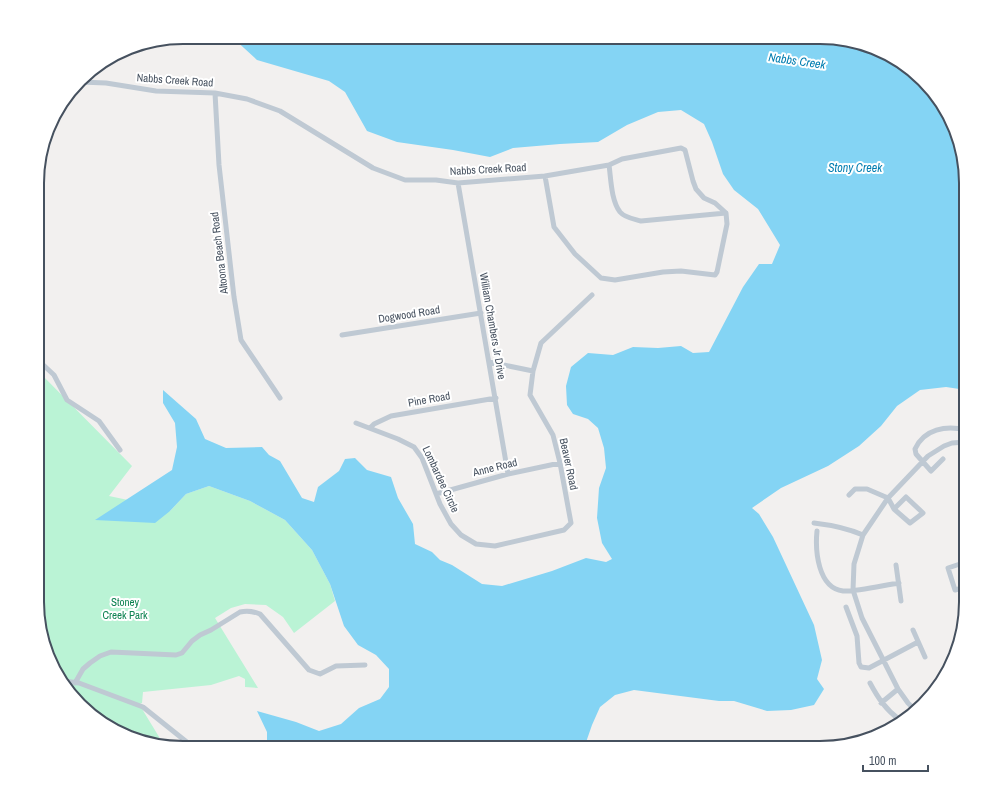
<svg xmlns="http://www.w3.org/2000/svg" width="1003" height="785" viewBox="0 0 1003 785" font-family="'Archivo Narrow',sans-serif">
<style>
.green{fill:#baf3d5}
.water{fill:#84d4f4}
.lines{fill:none;stroke-linecap:round;stroke-linejoin:round}
.minor{stroke:#bfc9d3;stroke-width:5}
.labels{text-anchor:middle;dominant-baseline:central;stroke-width:4;stroke-linejoin:round;paint-order:stroke}
.street-label{font-size:11px;fill:#46515f;stroke:#fff}
.park-label{font-size:11px;fill:#0e8352;stroke:#fff}
.water-label{font-size:12px;font-style:italic;fill:#017db0;stroke:#fff}
.rim{fill:none;stroke:#46515f;stroke-width:2}
</style>
<rect width="100%" height="100%" fill="#f2f0ef"/>
<path class="green" d="M38,371L132,466L109,496L128,500L96,520L170,511L186,494L209,486L250,501L285,520L312,550L330,584L335,601L294,633L283,617L266,605L245,604L231,608L215,618L258,688L245,687V679L239,676L211,685L143,692L142,703L139,704L164,745L128,737L87,712L52,666L37,611Z"/>
<path class="water" d="M232,37H829L876,48L916,73L955,127L966,183V390L946,387L920,390L897,406L881,426L859,446L828,466L781,488L752,508L759,514L773,537L814,625L822,660L817,679L824,689L814,705L791,710L767,711L734,701H719L634,690L615,695L600,707L592,725L584,748H267V732L257,711L296,722L319,731L341,724L359,708L380,699L389,687V669L376,655L358,645L344,626L330,584L312,550L285,520L250,501L209,486L186,494L170,511L155,523L95,520L172,470L177,447L175,423L163,403V390L196,419L205,439L226,448L262,447L269,455L280,461L302,498L314,502L318,487L339,471L345,459L355,458L367,470L391,477L398,498L413,524L415,544L432,552L440,560L452,565L482,584L502,586L552,571L586,558L606,562L612,559L602,543L597,518L599,488L606,468L604,448L598,428L588,419L573,414L567,405L566,386L571,367L588,353L613,355L633,347L658,348L681,346L693,353L709,352L743,287L759,264H772L780,245L758,209L734,190L723,174L712,142L704,124L681,110L658,112L627,125L598,142L560,144L513,148L490,157L453,150L397,142L367,131L345,92L329,81L257,60Z"/>
<g class="lines">
<path class="minor" d="M80,82L106,83L156,91L215,93L247,99L280,111L373,168L405,180H436L458,183L545,176L609,165L622,159L681,148L685,150L693,181L696,189L704,198L715,203L726,213L727,224L717,272L715,275L681,271L663,272L615,280L601,278L575,254L554,227L545,176
M215,93L219,165L234,297L241,340L280,398
M609,165C611,179 611,200 620,212C625,218 634,219 641,221L726,213
M458,183L508,474
M342,335L481,313
M38,360L54,375L67,400L99,421L120,450
M489,362L533,371
M356,423L398,439L414,447L422,458L440,504L451,524L461,535L476,544L495,546L564,530L571,523L560,463L553,435L530,395L533,371L541,343L592,295
M370,428L374,424L391,416L496,398
M943,459L931,471L916,454L915,449C924,429 946,425 966,430
M436,494L508,474L560,463
M849,495L855,489H867L888,498L894,509L910,523L923,513L906,497L894,509
M814,523C831,525 847,528 863,535
M817,531C815,551 818,588 843,591C856,592 885,585 899,583
M896,565L901,601
M966,587L955,590L948,568L960,564L966,584
M846,607L857,636L859,663L861,667L869,668L918,642
M913,630L925,657
M64,681L79,683L143,707L188,743L204,748
M75,683L83,669L90,663L100,656L111,652L176,655L182,653L192,641L200,635L211,630L240,612C248,610 253,611 260,614L309,670L320,674L336,666L365,665
M870,683C878,698 886,710 900,720
M881,703L898,689
M914,709L908,703L898,689L862,618L853,590L854,564L863,535L888,498L928,456L944,446L952,443L966,442"/>
</g>
<g class="labels">
<g class="street-label">
<text transform="translate(175 80) rotate(4)">Nabbs Creek Road</text>
<text transform="translate(488 169) rotate(-3)">Nabbs Creek Road</text>
<text transform="translate(219 253) rotate(-97)">Altoona Beach Road</text>
<text transform="translate(409 314) rotate(-9)">Dogwood Road</text>
<text transform="translate(493 326) rotate(80)">William Chambers Jr Drive</text>
<text transform="translate(429 399) rotate(-10)">Pine Road</text>
<text transform="translate(569 464) rotate(78)">Beaver Road</text>
<text transform="translate(495 467) rotate(-14)">Anne Road</text>
<text transform="translate(441 479) rotate(65)">Lombardee Circle</text>
</g>
<g class="park-label">
<text x="125" y="602">Stoney<tspan x="125" dy="13">Creek Park</tspan></text>
</g>
<g class="water-label">
<text transform="translate(797 61) rotate(8)">Nabbs Creek</text>
<text x="855" y="168">Stony Creek</text>
</g>
</g>
<path d="M0 0H1003V785H0ZM183 44H820A139 139 0 0 1 959 183V602A139 139 0 0 1 820 741H183A139 139 0 0 1 44 602V183A139 139 0 0 1 183 44Z" fill="#fff" fill-rule="evenodd"/>
<path class="rim" d="M183 44H820A139 139 0 0 1 959 183V602A139 139 0 0 1 820 741H183A139 139 0 0 1 44 602V183A139 139 0 0 1 183 44Z"/>
<path d="M863 765v6h65v-6" fill="none" stroke="#46515f" stroke-width="2"/>
<text x="869" y="765" font-size="12" fill="#46515f" stroke="#ffffff" stroke-width="3" paint-order="stroke">100 m</text>
</svg>
